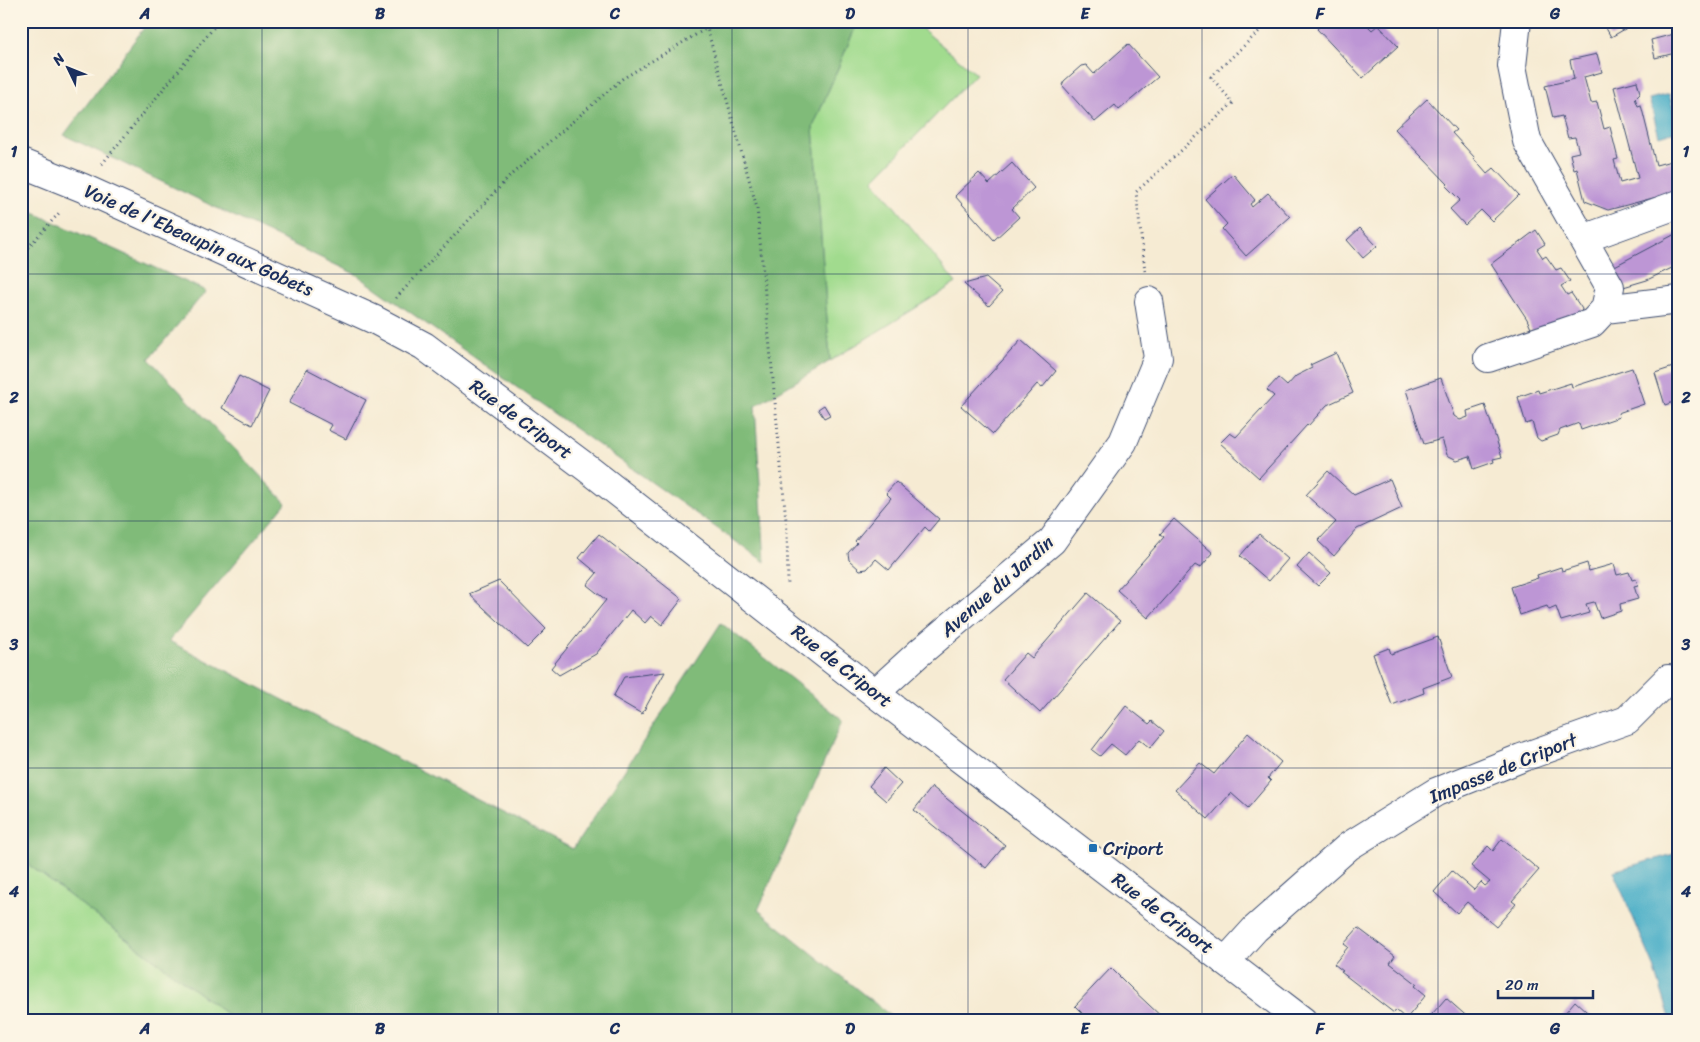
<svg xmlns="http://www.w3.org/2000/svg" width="1700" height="1042" viewBox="0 0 1700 1042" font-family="Sriracha,sans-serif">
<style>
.green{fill:#a1db8e;stroke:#5e8576}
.forest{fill:#80bb79;stroke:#4e756c}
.water{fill:#48aec7;stroke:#326e92}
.building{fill:#bd96d5}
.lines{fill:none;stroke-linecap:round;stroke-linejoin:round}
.minor-casing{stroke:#3c4b70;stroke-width:30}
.path{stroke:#3c4b70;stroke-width:3;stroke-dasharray:1 4;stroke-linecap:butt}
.minor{stroke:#fff;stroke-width:28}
.grid{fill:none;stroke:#1b2f5e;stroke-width:1;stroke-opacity:0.55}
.poi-dot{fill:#1f6fb2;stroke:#fcf5e5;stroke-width:2}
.labels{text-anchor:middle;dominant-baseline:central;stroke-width:4.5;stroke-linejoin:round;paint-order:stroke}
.street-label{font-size:19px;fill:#1b2f5e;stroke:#fcf5e5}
.poi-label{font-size:19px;fill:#1b2f5e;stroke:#fcf5e5;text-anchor:start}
.neatline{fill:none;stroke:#1b2f5e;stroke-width:2}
.grid-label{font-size:16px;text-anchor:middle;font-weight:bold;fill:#1b2f5e}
</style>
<rect width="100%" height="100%" fill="#fcf5e5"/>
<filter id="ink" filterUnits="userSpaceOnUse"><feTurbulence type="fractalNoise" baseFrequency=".02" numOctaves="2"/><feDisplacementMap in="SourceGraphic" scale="10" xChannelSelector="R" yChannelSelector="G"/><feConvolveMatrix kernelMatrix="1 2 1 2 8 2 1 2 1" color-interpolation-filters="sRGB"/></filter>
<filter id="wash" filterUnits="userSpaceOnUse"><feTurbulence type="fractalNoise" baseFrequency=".0096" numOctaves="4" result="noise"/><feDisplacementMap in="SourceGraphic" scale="20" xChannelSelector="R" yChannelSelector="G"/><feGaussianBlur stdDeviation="1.12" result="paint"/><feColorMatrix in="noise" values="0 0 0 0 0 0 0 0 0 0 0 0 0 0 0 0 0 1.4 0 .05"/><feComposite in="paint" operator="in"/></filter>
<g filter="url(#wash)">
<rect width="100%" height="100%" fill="#f6ebd3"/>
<path class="green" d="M858,21H924L920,27L976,74L873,180L956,283L830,361L813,127Z
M21,859L236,1021H21Z"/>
<path class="forest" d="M21,21H32L21,41Z
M149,21H858L813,127L830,361L755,406L765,562L357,275L64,135Z
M21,207L206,291L149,359L286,503L169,641L573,849L721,623L843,720L758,910L897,1021H236L21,859Z"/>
<path class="water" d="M1669,94L1679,130L1659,136L1649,99Z
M1677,853L1679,860V1021H1671L1653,964L1613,871Z"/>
<g id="blocks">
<path class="building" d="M1325,21H1363L1372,30L1378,25L1398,46L1363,78L1317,29Z
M1602,21H1639L1611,37Z
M1678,33L1679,52L1655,58L1651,40Z
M1128,44L1158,77L1119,110L1115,105L1095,122L1062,85L1064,81L1081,66L1086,65L1094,74Z
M1597,54L1602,72L1584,77L1591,103L1597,102L1604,129L1610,127L1618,159L1614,160L1620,183L1638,178L1614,87L1637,81L1640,93L1635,98L1638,106L1641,105L1656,165L1679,159V191L1608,210L1585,201L1577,169L1574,170L1570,154L1579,152L1575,137L1568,138L1562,116L1553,118L1545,86L1574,79L1570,60Z
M1427,99L1456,130L1452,133L1475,158L1474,159L1487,174L1494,168L1519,195L1492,221L1481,210L1465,225L1450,209L1460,200L1446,186L1448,184L1395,129Z
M1012,163L1034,188L1012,209L1019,217L994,240L955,196L979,173L989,184Z
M1233,174L1255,200L1250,204L1252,207L1268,193L1290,217L1246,256L1222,229L1227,224L1205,199Z
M1360,228L1377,246L1363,258L1347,240Z
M1536,230L1545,244L1537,249L1543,258L1546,256L1556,270L1561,268L1570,281L1561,286L1567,295L1571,293L1582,309L1580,315L1532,331L1527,319L1491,264Z
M1679,232V262L1675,264L1676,266L1647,280L1620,288L1611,268Z
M986,278L1002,292L989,306L964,284Z
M1021,340L1056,371L1042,388L1037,384L993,434L961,406Z
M1336,353L1353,393L1327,405L1308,426L1307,425L1259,478L1220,443L1230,433L1236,437L1274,396L1267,390L1278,378L1287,386L1296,376L1312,368L1310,365Z
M1679,365V400L1665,405L1655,373Z
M1632,368L1644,404L1618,413L1619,417L1581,430L1579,423L1560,430L1558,435L1541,441L1537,438L1532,422L1526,424L1518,397L1538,390L1539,393L1571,383L1572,387Z
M307,369L366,400L346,439L330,431L329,430L332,425L289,403Z
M239,376L269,391L252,425L222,408Z
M1441,378L1454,416L1460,420L1468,417L1467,411L1485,405L1502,457L1493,459L1494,462L1474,469L1470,456L1457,460L1447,455L1442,439L1424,444L1406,390Z
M824,405L830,415L824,418L818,409Z
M1328,471L1354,495L1390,479L1402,508L1357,529L1334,556L1318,541L1336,522L1306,495Z
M896,482L939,519L929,531L925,527L889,570L876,559L867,569L860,570L849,560L848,553L857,543L855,541L891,498L886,493Z
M1174,519L1213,553L1200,568L1195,565L1148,618L1117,590L1164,537L1160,534Z
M599,534L682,599L662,625L651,616L645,623L631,610L596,654L559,675L551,668L606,600L587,585L597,573L579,558Z
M1259,534L1288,559L1269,581L1240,556Z
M1309,553L1331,573L1318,586L1297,567Z
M1587,563L1589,571L1614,564L1617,575L1629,572L1632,580L1636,579L1638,585L1634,586L1638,599L1620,604L1621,611L1600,618L1594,602L1586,604L1589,613L1561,621L1556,607L1549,610L1547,606L1520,615L1511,587L1538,578L1537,575L1561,567L1562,571Z
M499,581L546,629L527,648L469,594Z
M1088,593L1120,621L1040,713L1003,679L1026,653L1032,658Z
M1438,637L1452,677L1423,688L1424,693L1392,705L1373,654L1389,648L1391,654Z
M665,672L642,714L613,697L624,677Z
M1126,706L1149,724L1152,721L1164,731L1150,748L1139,739L1125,755L1111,744L1100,756L1092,750Z
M1248,733L1281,762L1268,778L1271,781L1248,808L1231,793L1208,819L1175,790L1200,763L1214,774Z
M884,768L901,784L886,801L869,786Z
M932,787L1005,845L986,868L914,810Z
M1502,839L1539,870L1512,901L1516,904L1496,927L1467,902L1457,913L1434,892L1452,871L1474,890L1481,882L1485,886L1490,882L1471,866L1488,846L1493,851Z
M1358,928L1395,956L1390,963L1417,984L1415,986L1426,995L1406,1019L1396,1010L1394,1013L1341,972L1343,971L1334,964L1348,947L1344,944Z
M1111,968L1131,988L1166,1021H1117L1112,1017L1108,1021H1090L1075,1006Z
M1446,998L1472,1021H1426Z
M1575,1001L1597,1021H1558Z"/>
</g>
</g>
<g filter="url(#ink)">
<use href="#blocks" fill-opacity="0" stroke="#3c4b70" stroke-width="1"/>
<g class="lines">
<defs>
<path id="minor" d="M21,163L83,188L375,320L424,346L587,468L877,695L1303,1021
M1583,239L1679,204
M1605,309L1679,300
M1488,358L1592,323L1605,309L1610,287L1527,141L1512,66L1517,21
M877,695L886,683L919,653L1052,541L1123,442L1158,358L1149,301
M1226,961L1255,929L1349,846L1436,792L1521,758L1627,720L1668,679"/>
</defs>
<use href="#minor" class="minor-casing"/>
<path class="path" d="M705,21L757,208L787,531L788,587
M102,164L219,21
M21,255L60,212
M1145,271L1136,192L1233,103L1211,77L1270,21
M396,298L512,174L622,79L707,28"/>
<use href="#minor" class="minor"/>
</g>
</g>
<path class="grid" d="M262,21V1021M498,21V1021M732,21V1021M968,21V1021M1202,21V1021M1438,21V1021M21,274H1679M21,521H1679M21,768H1679"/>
<rect class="poi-dot" x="1088" y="843" width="10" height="10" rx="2.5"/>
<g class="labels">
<g class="street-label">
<text transform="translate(199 240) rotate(24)">Voie de l'Ebeaupin aux Gobets</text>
<text transform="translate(521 419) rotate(36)">Rue de Criport</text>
<text transform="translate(997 586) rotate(-41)">Avenue du Jardin</text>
<text transform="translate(842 666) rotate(38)">Rue de Criport</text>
<text transform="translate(1503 768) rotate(-22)">Impasse de Criport</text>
<text transform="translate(1163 913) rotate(37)">Rue de Criport</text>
</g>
<g class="poi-label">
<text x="1103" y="848">Criport</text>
</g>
</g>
<rect width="1700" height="1042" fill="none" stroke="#fcf5e5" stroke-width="55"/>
<g transform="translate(68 68) rotate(313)" stroke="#fcf5e5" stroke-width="4" paint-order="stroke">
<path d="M0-4L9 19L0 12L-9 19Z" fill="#1b2f5e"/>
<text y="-8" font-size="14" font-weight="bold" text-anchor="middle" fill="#1b2f5e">N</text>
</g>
<path d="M1498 990v8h95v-8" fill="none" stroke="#1b2f5e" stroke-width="2.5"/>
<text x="1505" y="990" font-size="15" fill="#1b2f5e" stroke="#fcf5e5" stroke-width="4" paint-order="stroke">20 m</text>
<rect x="28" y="28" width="1644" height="986" class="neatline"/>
<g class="grid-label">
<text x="145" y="19">A</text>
<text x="380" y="19">B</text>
<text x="615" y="19">C</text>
<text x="850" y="19">D</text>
<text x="1085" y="19">E</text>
<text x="1320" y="19">F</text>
<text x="1555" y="19">G</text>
<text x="14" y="157">1</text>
<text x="1686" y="157">1</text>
<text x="14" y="403">2</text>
<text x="1686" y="403">2</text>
<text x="14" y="650">3</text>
<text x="1686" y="650">3</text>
<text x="14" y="897">4</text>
<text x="1686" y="897">4</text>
<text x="145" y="1034">A</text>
<text x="380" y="1034">B</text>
<text x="615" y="1034">C</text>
<text x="850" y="1034">D</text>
<text x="1085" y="1034">E</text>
<text x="1320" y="1034">F</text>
<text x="1555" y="1034">G</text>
</g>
</svg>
